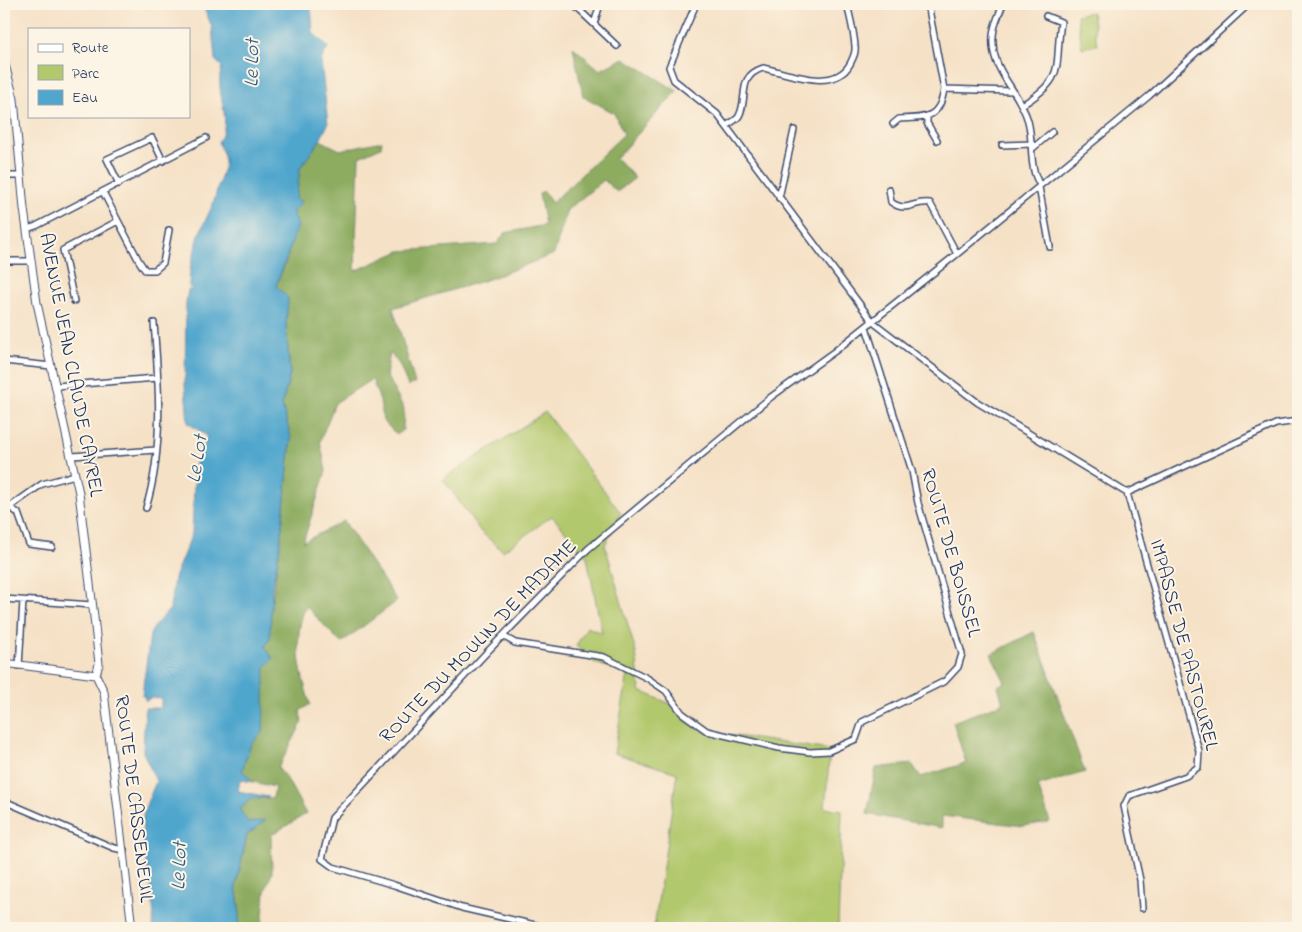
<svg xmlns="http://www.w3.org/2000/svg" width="1302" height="932" viewBox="0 0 1302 932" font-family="'Indie Flower',sans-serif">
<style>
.green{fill:#b2c86d;stroke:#667c66}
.forest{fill:#8dac60;stroke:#546e5f}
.water{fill:#50a6cd;stroke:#366a96}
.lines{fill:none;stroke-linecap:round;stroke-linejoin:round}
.street-casing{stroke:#3c4a6e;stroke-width:8}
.secondary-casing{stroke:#3c4a6e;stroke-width:9}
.street{stroke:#fff;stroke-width:5}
.secondary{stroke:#fff;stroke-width:7}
.labels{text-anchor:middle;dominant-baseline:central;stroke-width:4;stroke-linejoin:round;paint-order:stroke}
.street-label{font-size:20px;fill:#1b2f5e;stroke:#fcf5e5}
.water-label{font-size:21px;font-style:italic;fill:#2e5985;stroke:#fcf5e5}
</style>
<rect width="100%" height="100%" fill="#fcf5e5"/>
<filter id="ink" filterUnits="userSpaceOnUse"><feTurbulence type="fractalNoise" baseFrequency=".02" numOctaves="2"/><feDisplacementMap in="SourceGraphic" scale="10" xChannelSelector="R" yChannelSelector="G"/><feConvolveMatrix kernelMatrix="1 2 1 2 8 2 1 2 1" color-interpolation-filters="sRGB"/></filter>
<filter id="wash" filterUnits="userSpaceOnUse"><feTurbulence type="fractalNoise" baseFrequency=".0096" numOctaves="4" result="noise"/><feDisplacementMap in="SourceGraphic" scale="20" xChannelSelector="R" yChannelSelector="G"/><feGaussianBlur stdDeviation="1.12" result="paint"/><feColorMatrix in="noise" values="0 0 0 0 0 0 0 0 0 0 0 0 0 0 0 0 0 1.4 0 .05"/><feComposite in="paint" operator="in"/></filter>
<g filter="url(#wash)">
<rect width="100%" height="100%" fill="#f5e1c6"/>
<path class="green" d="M1092,12L1097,45L1082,48L1077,15Z
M545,412L621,513L605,545L636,653L640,691L678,707L702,731L830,750L825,808L842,810L838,928H654L677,773L614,753L628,674L595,663L576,646L587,627L602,633L587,557L552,516L503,551L481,532L443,479Z"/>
<path class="forest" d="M573,47L600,70L624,58L677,91L616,158L635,178L617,192L604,180L567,210L554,254L489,279L393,308L415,383L408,386L399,364L390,353L386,375L404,409L403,430L397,435L383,421L380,401L372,379L335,403L320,441L326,471L303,542L344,521L397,601L341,643L306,606C292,637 300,672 310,704L300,711L302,723L278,768L287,779L306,814L271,835L272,873L265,891L262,928H239V905L236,887L247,835L265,821L248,823L240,810L250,799L273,798L275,787L253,782L242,770L251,744L263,732L265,646L280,547L291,438L282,405L290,374L286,326L288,298L276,286L288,257L293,211L302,201L296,199L300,168L320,140L340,150L382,141L381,147L359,157L355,271L400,251L497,244L505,233L545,225L539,194L543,191L552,203L624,134L614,113L583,96Z
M1034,632L1085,772L1038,786L1050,822L1023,826L942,816V828L867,814L876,768L912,764L921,777L966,763L953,722L1003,703L998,686L1005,682L991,654Z"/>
<path class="water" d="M202,4H311L313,33L328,47L321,61L328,124L320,140L300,168L296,199L302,202L293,211L298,226L276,286L288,298L286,326L290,374L282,405L291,438L280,547L272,588L270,639L265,646L273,659L265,667L263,732L251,744L242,770L253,782L240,780L238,791L269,797L250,799L240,810L248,823L266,820L247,835L236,887L239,905V928H153C157,889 139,853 143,817C145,804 152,793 156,781L143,752L145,708H161V698H149L148,700H145V696H142L150,635L155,625L170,609L174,578L192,534L195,466L207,436L188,423L185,385L186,302L188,290H192V287H189L190,269L200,232L213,204L224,167V156L218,142C235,120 213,92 222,67L215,60L212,27Z"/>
</g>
<g filter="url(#ink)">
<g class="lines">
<defs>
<path id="street" d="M573,4L617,46
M696,4L669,67L674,80L717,114L873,322L977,402L1127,493
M1003,4C1000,12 996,21 994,29C986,69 1019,88 1028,121C1034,143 1028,167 1040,185
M594,24L600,4
M944,89L1012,91
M1022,105C1067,77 1054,68 1061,22L1046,16
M927,118V123L937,140
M893,124L899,119C925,118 940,119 944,89L928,4
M726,126C730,123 737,120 739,116C749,97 736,77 763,68C789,73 834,93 850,64C853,58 856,53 855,46C854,32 850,17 847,4
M1002,145L1032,144
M1033,148L1052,132
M4,176H21
M119,184L107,159L152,138L163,161
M1039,187L1050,247
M889,189L891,202C907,214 914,200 930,203L957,254
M103,192L139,261L145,270H155L163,263L169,230
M779,198L794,130
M27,229L36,226L206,138
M4,261H30
M74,301L63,250L118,221
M4,361L51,366
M56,386L157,378
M72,456L156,450
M1127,493L1199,751L1198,767L1186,776L1129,796L1124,806L1140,880L1142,908
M1127,493L1276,424L1298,421
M4,503L18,513L29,544L52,547
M146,508C164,449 159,384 154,323
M4,511L42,484L75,475
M4,599L93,605
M503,636L515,643L604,657L647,678L666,691L682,713L707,731L779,748L810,752L829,751L856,739L862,722L945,681L958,667L962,654L918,503L912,471L866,327
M19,666L23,601
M4,801L114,848L124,850
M548,928L462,908L394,885L333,867L322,859L332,818L488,651L588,549L771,397L835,351L957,254L1149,96L1249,4"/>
<path id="secondary" d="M4,61L14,99L24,209L37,303L79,493L94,617L99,664L96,675
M4,663L96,675
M96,675L104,692L132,928"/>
</defs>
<use href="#street" class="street-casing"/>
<use href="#secondary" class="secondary-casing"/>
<use href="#street" class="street"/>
<use href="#secondary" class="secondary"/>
</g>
</g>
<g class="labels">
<g class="street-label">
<text transform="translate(70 365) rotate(79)">AVENUE JEAN CLAUDE CAYREL</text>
<text transform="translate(950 553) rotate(74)">ROUTE DE BOISSEL</text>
<text transform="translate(479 642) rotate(-46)">ROUTE DU MOULIN DE MADAME</text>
<text transform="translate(1183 645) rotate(75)">IMPASSE DE PASTOUREL</text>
<text transform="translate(133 799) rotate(83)">ROUTE DE CASSENEUIL</text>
</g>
<g class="water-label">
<text transform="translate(253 63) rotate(-89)">Le Lot</text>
<text transform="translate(198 459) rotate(-81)">Le Lot</text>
<text transform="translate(180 866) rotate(-88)">Le Lot</text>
</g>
</g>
<rect width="1302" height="932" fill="none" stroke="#fcf5e5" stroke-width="20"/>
<rect x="28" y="28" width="162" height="90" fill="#fcf5e5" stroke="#a2a6af"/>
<rect x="38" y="44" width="25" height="8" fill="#ffffff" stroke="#a2a6af"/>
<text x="72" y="52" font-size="15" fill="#1b2f5e">Route</text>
<rect x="38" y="65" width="25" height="15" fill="#b2c86d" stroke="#a2a6af"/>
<text x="72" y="78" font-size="15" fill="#1b2f5e">Parc</text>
<rect x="38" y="90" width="25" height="15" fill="#50a6cd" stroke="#a2a6af"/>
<text x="72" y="102" font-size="15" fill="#1b2f5e">Eau</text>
</svg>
